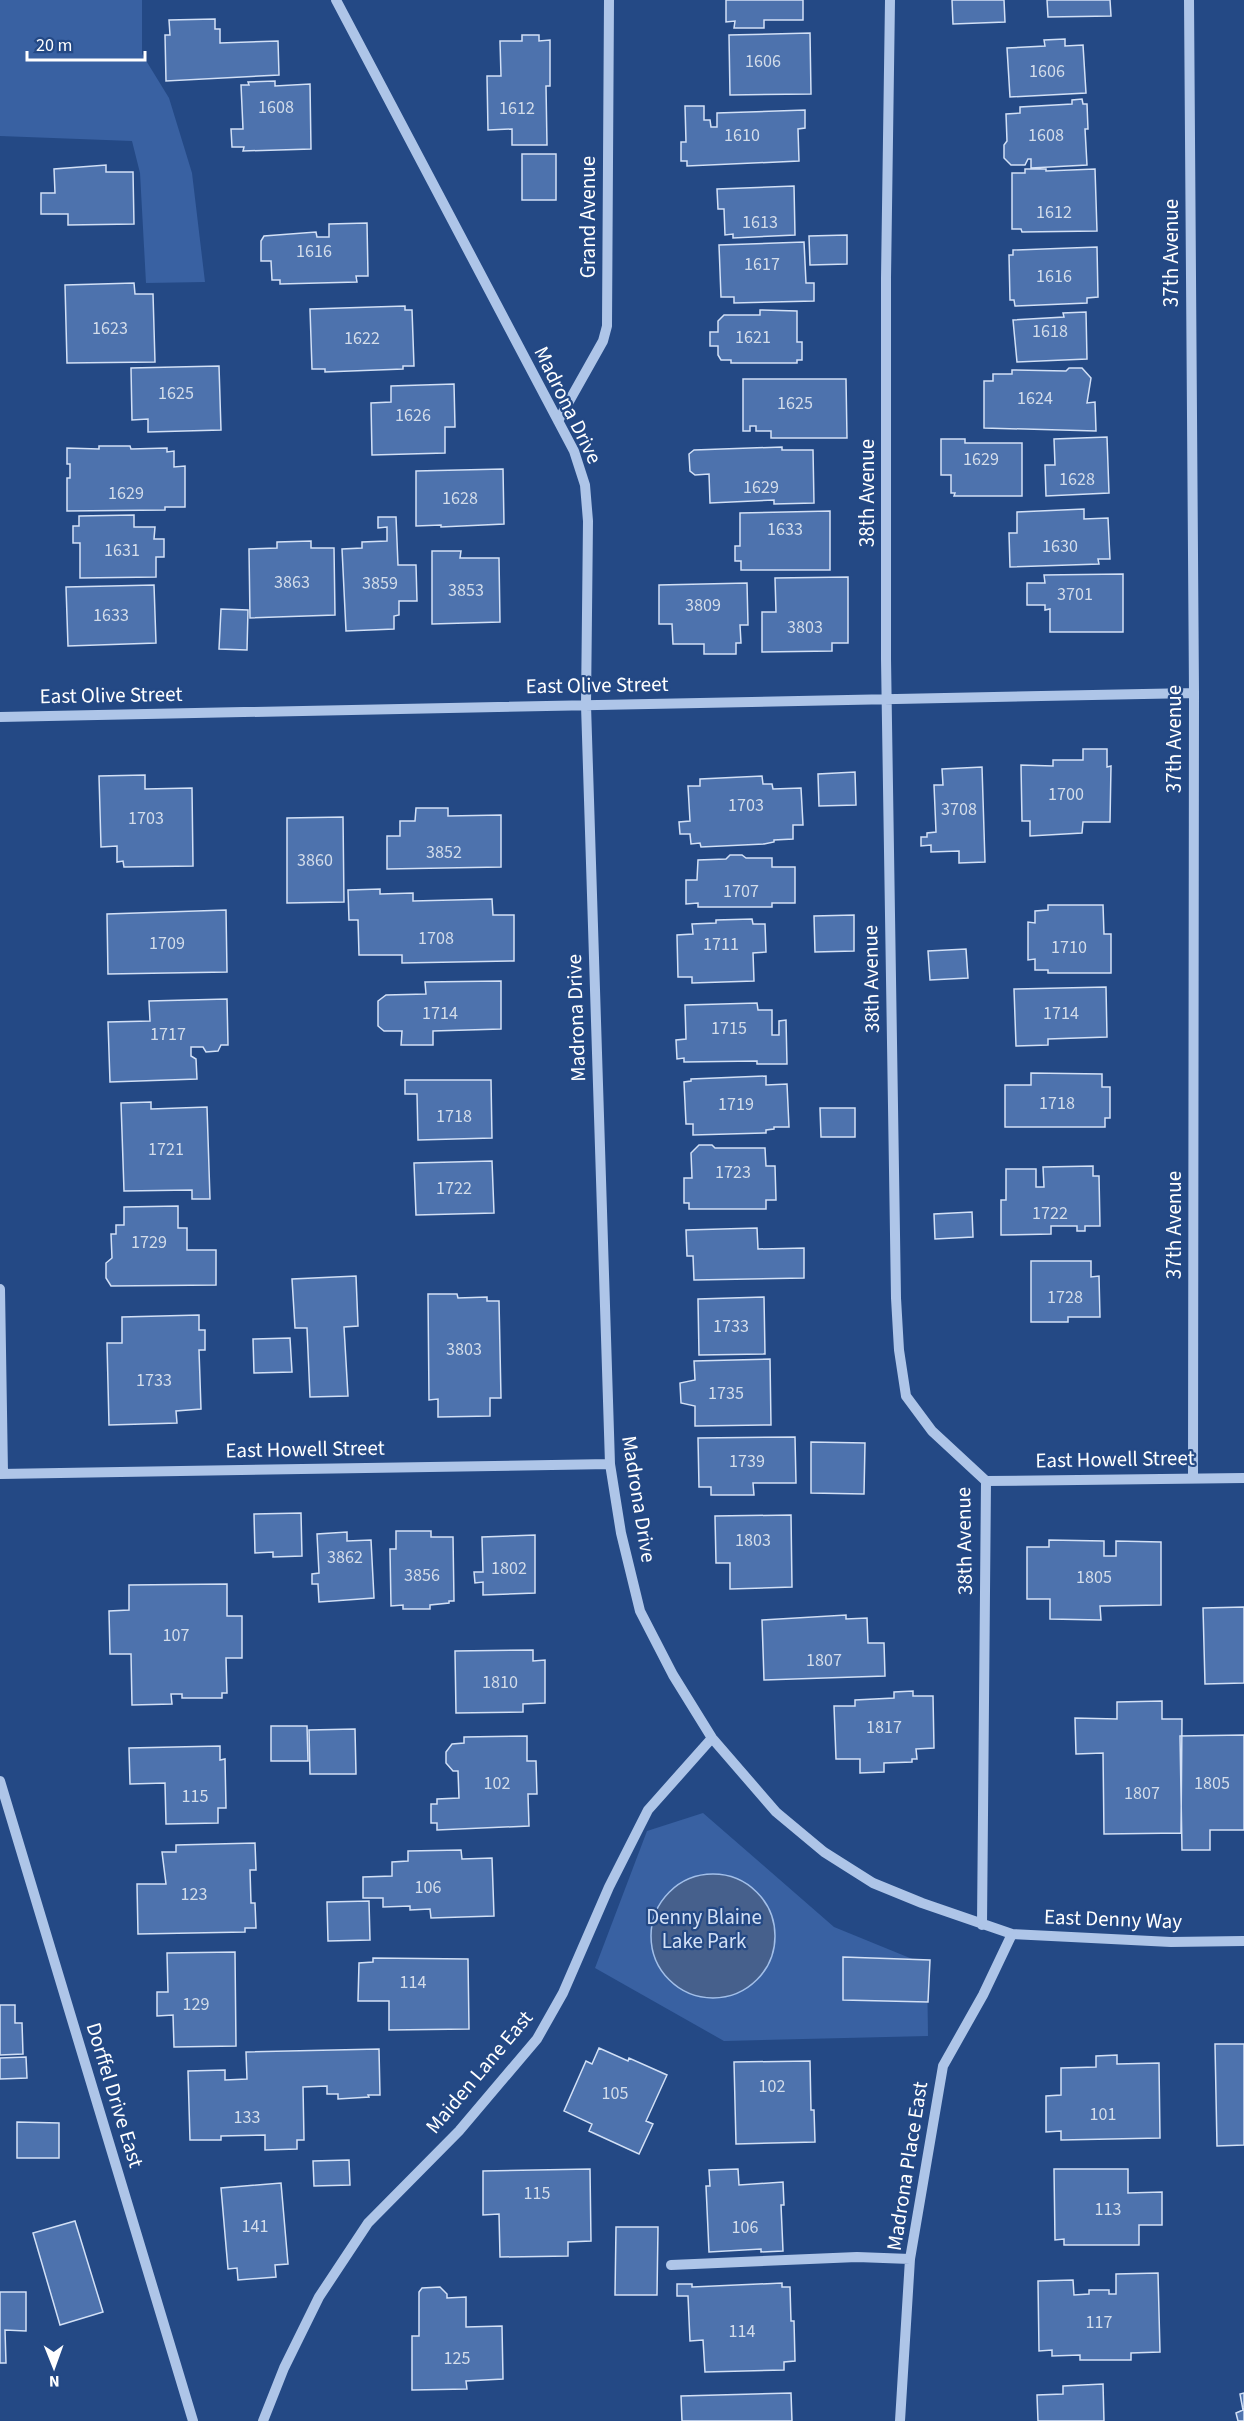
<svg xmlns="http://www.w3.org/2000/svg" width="1244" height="2421" viewBox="0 0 1244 2421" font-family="'Source Sans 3',sans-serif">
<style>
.green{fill:#3961a2}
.water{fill:#46608c;stroke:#a2bfe9;stroke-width:1.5}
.building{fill:#4d72ad;stroke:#d2e0f6;stroke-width:1.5}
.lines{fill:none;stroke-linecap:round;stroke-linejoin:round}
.minor{stroke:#aec5e8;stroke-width:10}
.labels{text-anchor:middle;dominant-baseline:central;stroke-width:4.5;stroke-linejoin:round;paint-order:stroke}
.number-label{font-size:18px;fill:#d2dcea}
.street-label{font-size:21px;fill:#fff;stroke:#244985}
.park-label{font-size:21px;fill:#d2e0f6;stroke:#244985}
</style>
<rect width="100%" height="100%" fill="#244985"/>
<path class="green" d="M0,0H142V54L169,98L192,173L205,282L146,283L140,173L132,141L0,136Z
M703,1813L834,1927L927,1965L928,2036L724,2041L595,1968L647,1831Z"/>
<path class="water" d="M651 1936a62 62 0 1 1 124 0a62 62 0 1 1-124 0Z"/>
<path class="building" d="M726,0H803V20H764V28H734L735,21L726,22Z
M952,0H1004L1005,22L953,24Z
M1047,0H1110L1111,16L1048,17Z
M215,19V29H220V43L278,41L279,75L166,81L165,35H170L169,20Z
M810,33L811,94L730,95L729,35Z
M522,35H539V41L550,40V86H546L547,145H512V129L488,130L487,76H501L500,41H522Z
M1065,39V46L1083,45L1086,93L1010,97L1007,48L1045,46L1044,40Z
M275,81V86L310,84L311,149L243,151L244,147H232L231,129H243L241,85H249L248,82Z
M1082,99L1083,104H1087L1088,129H1085L1087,165L1031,168V159H1028L1025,165H1011L1004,158V145L1007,141L1006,114L1020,113V107L1072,104V100Z
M685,106H704V120H710L711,127H717V113L805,110V128L798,129L799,161L687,166V161H681V142H686Z
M522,154H556V200H522Z
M106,165V172H133L134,224L68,225V214H41V193H55L54,169Z
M1025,169H1046V171L1095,169L1097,231L1022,232L1021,229H1012V173H1025Z
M794,186L795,235L733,238V234L725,235L724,209H718L717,189Z
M367,223L368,276H356L357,282L280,284V280H272L271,261H261V241L264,236L316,232L317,237H329V224Z
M847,235V264L810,265L809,236Z
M804,242L806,283H814V301L734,303V297H721L719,245Z
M1097,247L1098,297L1087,298V303L1015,306L1014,300H1010L1009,255H1013V250Z
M134,283L135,294H153L155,362L67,363L65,285Z
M405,306V310H412L414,366H403V369L325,372V369H312L310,309Z
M760,310L797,311V342H802V360H797V363H731V360H721L718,355V346H710V332H718V321L724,315H760Z
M1086,312L1087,359L1017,362L1013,320L1064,317L1063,313Z
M219,366L221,430L148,432V419L132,420L131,368Z
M1069,368H1082L1091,378L1087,403L1095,402L1096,431L984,428V381H993V374H1012V370L1066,371Z
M743,379H846L847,438H771V431H756V426H750V431H743Z
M454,384L455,427H445V453L372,455L371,403L391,402V386Z
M1107,437L1109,493L1046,496L1045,465H1055L1054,439Z
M941,439H965V443H1022V496H954L955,493H951V475H941Z
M99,446H130L131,449L167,448V452L174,451V467L185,466V507H165V510L67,511V478H70V464H67V448L99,449Z
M782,447V450H813L814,503L774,504V500L710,503L709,474L695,475L690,471L689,454L694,450Z
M503,469L504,524L441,527V525L416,526V471Z
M1084,509V519L1108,518L1110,559H1098L1099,564L1010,567L1009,533H1017V512Z
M830,511V570H741V561H735V546H740V513Z
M134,515V527H155L154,539H164V557H156V577L80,578V543H73V526H79V516Z
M378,517H396L398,565H416L417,601H399V615L394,616V629L346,631L342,549L362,548V542L387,541V527L378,528Z
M311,541V548H334L335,615L250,618L249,549L277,548V542Z
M432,551H461L460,558H499L500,622L432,624Z
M1123,574V632H1050V609L1045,610V605H1027V583H1045L1044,575Z
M848,577V643H832V651L762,652V612H776L775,578Z
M747,583L748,625H740L741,643H736V654H704V644H673L672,624H659V585Z
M154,585L156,643L68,646L66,587Z
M221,609L248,610L247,650L219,649Z
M1083,749H1107V767L1111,766L1110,822H1083L1082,833L1030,836V821H1022L1021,765L1053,766V760H1083Z
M982,767L985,862L959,863V851L931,852V845L921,846V837H927V833L936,832L934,785H943L942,769Z
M855,772L856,805L819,806L818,774Z
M145,775V789L192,788L193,866L124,867L123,861L117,862V846L101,847L99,776Z
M762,776L763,784H772L773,789L801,788L803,825H793V839L774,840V842L764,844L701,847L700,843L691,844L690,834H680L679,822L690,821L688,786H700V779Z
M416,808H448V816L501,815V867L387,869V836H400V821H415Z
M343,817L344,902L287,903V818Z
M730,855H742L746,858H772V867H795V903H772V907H698V903L686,904V880H697L698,860L726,859Z
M380,889V894L413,893V901L492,899L493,915H514V961L402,963V955H359L358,920H349L348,890Z
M1048,905H1103L1104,934H1111V973H1048V970H1035V959L1028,960V922L1035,923V911L1048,910Z
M226,910L227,972L108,974L107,914Z
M854,915V951L815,952L814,916Z
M752,919L753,924H765L766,952L753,953L754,981L692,983V977H678L677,935L693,934L692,924L716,923V920Z
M966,949L968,978L930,980L928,951Z
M501,981V1029L433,1031V1045H401L402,1031H384L378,1026V1001L386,995L426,994L425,982Z
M1106,987L1107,1037L1048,1039V1045L1016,1046L1014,989Z
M227,999L228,1045H221L218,1051L206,1052L203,1047H191V1056L196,1059L197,1079L110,1082L108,1022L150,1021L149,1001Z
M757,1003L758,1010H772V1035H779V1021L786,1020L787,1064H757V1061L684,1062V1058L677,1059L676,1040L686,1039L685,1005Z
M1031,1073L1102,1074V1087H1110V1118H1105V1127H1005V1085H1031Z
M766,1076V1085L787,1084L789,1127H774V1129L766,1130V1133L693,1135V1124H686L684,1082L691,1081V1079Z
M405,1080H491L492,1138L418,1140L417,1094H405Z
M151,1102V1109L207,1107L210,1199H192V1190L124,1191L121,1103Z
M820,1108H855V1137H821Z
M699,1145H712L715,1148H765L766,1166H775L776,1200H766V1209H689V1203H684V1178H692L691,1153Z
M492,1161L494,1213L416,1215L414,1163Z
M1093,1166V1176H1099L1100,1226H1085V1231H1077V1226H1051V1234L1001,1235V1200H1006V1169H1036V1187H1044L1043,1167Z
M178,1206V1228H187V1250H216V1285L111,1286L106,1278V1263L112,1258L111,1234H116V1225H124V1207Z
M972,1212L973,1237L935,1239L934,1214Z
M757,1228L758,1249L804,1248V1278L694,1280L693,1256H687L686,1230Z
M1031,1261H1091V1277L1099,1276L1100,1317H1068V1322H1031Z
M356,1276L358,1326L344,1327L348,1396L310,1397L307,1328H295L292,1279Z
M428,1294H457L458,1298L487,1297V1301H499L501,1398H490V1416L438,1417V1399L429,1400Z
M764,1297L765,1354L699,1355L698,1299Z
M199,1315V1330H205V1350H199L201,1409L176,1411L177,1423L109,1425L107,1343H122V1317Z
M290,1338L292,1372L254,1373L253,1339Z
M770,1359L771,1425L695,1426V1406L681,1403L680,1383L695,1380L694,1361Z
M795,1437L796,1483H753L754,1495H711V1487H699L698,1438Z
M811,1442L865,1443L864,1494L811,1493Z
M301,1513L302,1556L273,1557V1552L255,1553L254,1514Z
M791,1515L792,1587L730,1589V1563H716L715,1516Z
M396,1531H431V1537H453L454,1601H449V1603L430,1605V1609H403V1605L391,1606L390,1549H396Z
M347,1532V1541L371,1540L374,1598L319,1602L318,1584H312V1574L319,1573L317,1534Z
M535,1535V1593L483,1595V1582L475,1583L474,1572H483L482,1537Z
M1049,1540L1104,1541V1556H1116V1541L1161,1542V1605L1100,1606L1101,1620L1050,1619V1599H1027V1547H1049Z
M227,1584V1616H242V1658H226L227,1693H222V1698H182V1694H171L172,1704L132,1705L131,1654H110L109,1611L129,1610V1585Z
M1244,1607V1683L1205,1684L1203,1608Z
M846,1615V1619L867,1618L868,1643H884L885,1676L764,1680L762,1620Z
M533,1650V1661L545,1660V1703L523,1704V1712L456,1713L455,1651Z
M913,1691V1696H933L934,1748L916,1749L917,1759H912V1762L884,1763V1772L860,1773V1759H836L834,1706H855V1700L894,1698V1692Z
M1162,1701V1719H1182L1181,1833L1104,1834L1103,1753L1076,1754L1075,1718L1117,1719V1702Z
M271,1726H307L308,1761H271Z
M355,1729L356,1774H310L309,1730Z
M1244,1735V1830H1210V1850H1182L1180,1736Z
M527,1736V1761H536L537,1794H528L529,1826L437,1830V1823H431V1804H437V1799L459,1798L458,1771H453L446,1763V1752L452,1744L464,1743V1737Z
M220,1746V1760L225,1759L226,1808H218V1823L166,1824L165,1783L130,1784L129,1748Z
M255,1843L256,1870H250L251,1903H255L256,1928H245V1932L138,1934L137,1884H166L162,1852H176V1845Z
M461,1850L462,1859L492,1858L494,1916L431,1918L430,1909L410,1910V1906L383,1907V1898H363V1877L392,1876V1862L408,1861V1851Z
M369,1901L370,1940L328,1941L327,1902Z
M235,1952L236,2046L174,2047L173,2015L157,2016V1992H168L167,1953Z
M843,1957L930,1960L928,2002L843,2000Z
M373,1958L468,1959L469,2029L389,2030V2001H358L359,1963L373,1962Z
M0,2005H15V2023H22L23,2054L0,2055Z
M1215,2044H1244V2145L1217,2146Z
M599,2048L628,2061L629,2058L667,2075L646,2121L653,2124L639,2154L589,2131L592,2124L564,2111L586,2061L592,2064Z
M379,2049L380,2095H368L369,2097L338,2099V2094H327V2086L303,2087L304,2140H297V2149L265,2150V2135L221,2136V2140H190L188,2071L225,2070V2080L247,2079L246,2052Z
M1117,2055V2064L1159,2063L1160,2138L1061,2140V2131L1046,2132V2096L1061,2095V2068L1096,2067V2056Z
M26,2057L27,2078L0,2079V2058Z
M810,2061L811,2110H814L815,2142L736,2144L734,2062Z
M17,2122L59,2123V2158H17Z
M349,2160L350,2185L314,2186L313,2161Z
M590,2169L591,2241L568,2242V2256L500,2257L499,2214L483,2215V2171Z
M738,2169L739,2185L783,2182L784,2205H781L783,2251L761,2252V2249L709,2252L706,2186H710L709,2170Z
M1054,2169H1128V2193L1162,2192V2225H1139V2245H1064V2239L1055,2240Z
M281,2183L288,2264L275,2265L276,2277L238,2280L237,2268L228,2269L221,2188Z
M75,2221L103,2312L60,2325L33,2233Z
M616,2227H658L657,2295H615Z
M1158,2273L1160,2352L1131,2353V2360H1080V2355L1052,2356V2350L1039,2351L1038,2281L1073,2280L1074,2295L1089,2294V2290H1109V2294H1116V2274Z
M782,2283V2287H790L791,2321H794L795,2361L784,2362V2370L705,2372L703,2340L690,2341L688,2296H677V2284H692V2287Z
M440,2287L447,2294V2298L466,2297V2327L502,2326L503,2379L466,2381L467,2389L412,2390V2336H419V2292L422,2288Z
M0,2292H26V2331L5,2330L6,2363H0Z
M1103,2384L1104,2421H1038L1037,2395L1063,2394V2386Z
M791,2393L792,2421H682L681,2396Z
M1244,2393V2421H1238L1236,2413L1243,2410L1240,2394Z"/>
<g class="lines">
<path class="minor" d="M336,0L574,451L585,485L588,521L586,705L610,1464L621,1533L640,1611L673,1675L712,1738L776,1812L824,1852L873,1883L922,1903L1012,1934L1171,1942L1244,1941
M890,0L886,278V659L896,1298L899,1350L906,1396L932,1431L986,1481L982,1925
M1189,0L1194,693L1193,1477
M558,421L603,341L607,326L609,0
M0,717L1194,693
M0,1289L3,1473
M0,1474L610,1464
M986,1481L1244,1478
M0,1781L193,2421
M671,2265L857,2257L910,2259
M263,2421L284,2368L319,2297L368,2223L459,2131L537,2039L563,1993L609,1887L648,1810L712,1738
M900,2421L910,2259L943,2066L983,1995L1012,1934"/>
</g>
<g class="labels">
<g class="number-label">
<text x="763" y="61">1606</text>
<text x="1047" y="71">1606</text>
<text x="276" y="107">1608</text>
<text x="517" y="108">1612</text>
<text x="742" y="135">1610</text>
<text x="1046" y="135">1608</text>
<text x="1054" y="212">1612</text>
<text x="760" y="222">1613</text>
<text x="314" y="251">1616</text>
<text x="762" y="264">1617</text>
<text x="1054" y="276">1616</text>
<text x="110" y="328">1623</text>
<text x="1050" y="331">1618</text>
<text x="753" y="337">1621</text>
<text x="362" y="338">1622</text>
<text x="176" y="393">1625</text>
<text x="1035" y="398">1624</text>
<text x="795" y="403">1625</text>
<text x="413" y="415">1626</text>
<text x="981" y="459">1629</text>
<text x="1077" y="479">1628</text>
<text x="761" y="487">1629</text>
<text x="126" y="493">1629</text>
<text x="460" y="498">1628</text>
<text x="785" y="529">1633</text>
<text x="1060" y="546">1630</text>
<text x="122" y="550">1631</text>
<text x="292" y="582">3863</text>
<text x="380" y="583">3859</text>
<text x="466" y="590">3853</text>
<text x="1075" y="594">3701</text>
<text x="703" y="605">3809</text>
<text x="111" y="615">1633</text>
<text x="805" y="627">3803</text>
<text x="1066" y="794">1700</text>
<text x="746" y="805">1703</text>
<text x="959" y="809">3708</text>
<text x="146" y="818">1703</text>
<text x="444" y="852">3852</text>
<text x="315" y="860">3860</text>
<text x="741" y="891">1707</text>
<text x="436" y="938">1708</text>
<text x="167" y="943">1709</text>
<text x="721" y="944">1711</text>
<text x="1069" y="947">1710</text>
<text x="440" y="1013">1714</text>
<text x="1061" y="1013">1714</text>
<text x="729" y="1028">1715</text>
<text x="168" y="1034">1717</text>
<text x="1057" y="1103">1718</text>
<text x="736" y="1104">1719</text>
<text x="454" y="1116">1718</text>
<text x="166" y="1149">1721</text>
<text x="733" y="1172">1723</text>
<text x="454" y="1188">1722</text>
<text x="1050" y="1213">1722</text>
<text x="149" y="1242">1729</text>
<text x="1065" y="1297">1728</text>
<text x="731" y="1326">1733</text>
<text x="464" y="1349">3803</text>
<text x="154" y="1380">1733</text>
<text x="726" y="1393">1735</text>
<text x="747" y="1461">1739</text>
<text x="753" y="1540">1803</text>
<text x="345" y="1557">3862</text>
<text x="509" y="1568">1802</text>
<text x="422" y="1575">3856</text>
<text x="1094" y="1577">1805</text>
<text x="176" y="1635">107</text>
<text x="824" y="1660">1807</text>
<text x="500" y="1682">1810</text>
<text x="884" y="1727">1817</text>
<text x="497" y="1783">102</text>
<text x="1212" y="1783">1805</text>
<text x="1142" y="1793">1807</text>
<text x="195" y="1796">115</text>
<text x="428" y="1887">106</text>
<text x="194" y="1894">123</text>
<text x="413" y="1982">114</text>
<text x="196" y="2004">129</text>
<text x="772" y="2086">102</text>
<text x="615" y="2093">105</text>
<text x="1103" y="2114">101</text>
<text x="247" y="2117">133</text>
<text x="537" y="2193">115</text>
<text x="1108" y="2209">113</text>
<text x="255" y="2226">141</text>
<text x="745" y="2227">106</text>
<text x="1099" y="2322">117</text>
<text x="742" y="2331">114</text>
<text x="457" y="2358">125</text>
</g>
<g class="street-label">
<text transform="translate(588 217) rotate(-90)">Grand Avenue</text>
<text transform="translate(1171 253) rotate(-90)">37th Avenue</text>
<text transform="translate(568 405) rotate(64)">Madrona Drive</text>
<text transform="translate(867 493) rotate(-90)">38th Avenue</text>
<text transform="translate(597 685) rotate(-1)">East Olive Street</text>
<text transform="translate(111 695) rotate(-1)">East Olive Street</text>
<text transform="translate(1174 739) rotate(-90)">37th Avenue</text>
<text transform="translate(871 979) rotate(-91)">38th Avenue</text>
<text transform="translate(576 1018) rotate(-92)">Madrona Drive</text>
<text transform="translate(1174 1225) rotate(-90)">37th Avenue</text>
<text transform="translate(305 1449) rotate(-1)">East Howell Street</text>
<text transform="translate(1115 1459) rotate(-1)">East Howell Street</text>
<text transform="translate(639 1499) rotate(81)">Madrona Drive</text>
<text transform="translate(964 1541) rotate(-91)">38th Avenue</text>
<text transform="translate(1113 1919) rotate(2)">East Denny Way</text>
<text transform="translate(479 2072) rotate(-50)">Maiden Lane East</text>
<text transform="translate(115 2095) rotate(73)">Dorffel Drive East</text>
<text transform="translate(907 2166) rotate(-81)">Madrona Place East</text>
</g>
<g class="park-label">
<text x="704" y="1917">Denny Blaine<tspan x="704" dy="24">Lake Park</tspan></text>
</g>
</g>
<g transform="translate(54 2367) rotate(179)" stroke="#244985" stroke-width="4.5" paint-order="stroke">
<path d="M0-4.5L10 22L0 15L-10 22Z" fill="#ffffff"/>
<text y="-9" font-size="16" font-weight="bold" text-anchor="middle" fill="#ffffff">N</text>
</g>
<path d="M27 51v9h118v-9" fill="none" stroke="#ffffff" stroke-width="3"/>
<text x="36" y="51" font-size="18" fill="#ffffff" stroke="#244985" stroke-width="4.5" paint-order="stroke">20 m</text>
</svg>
